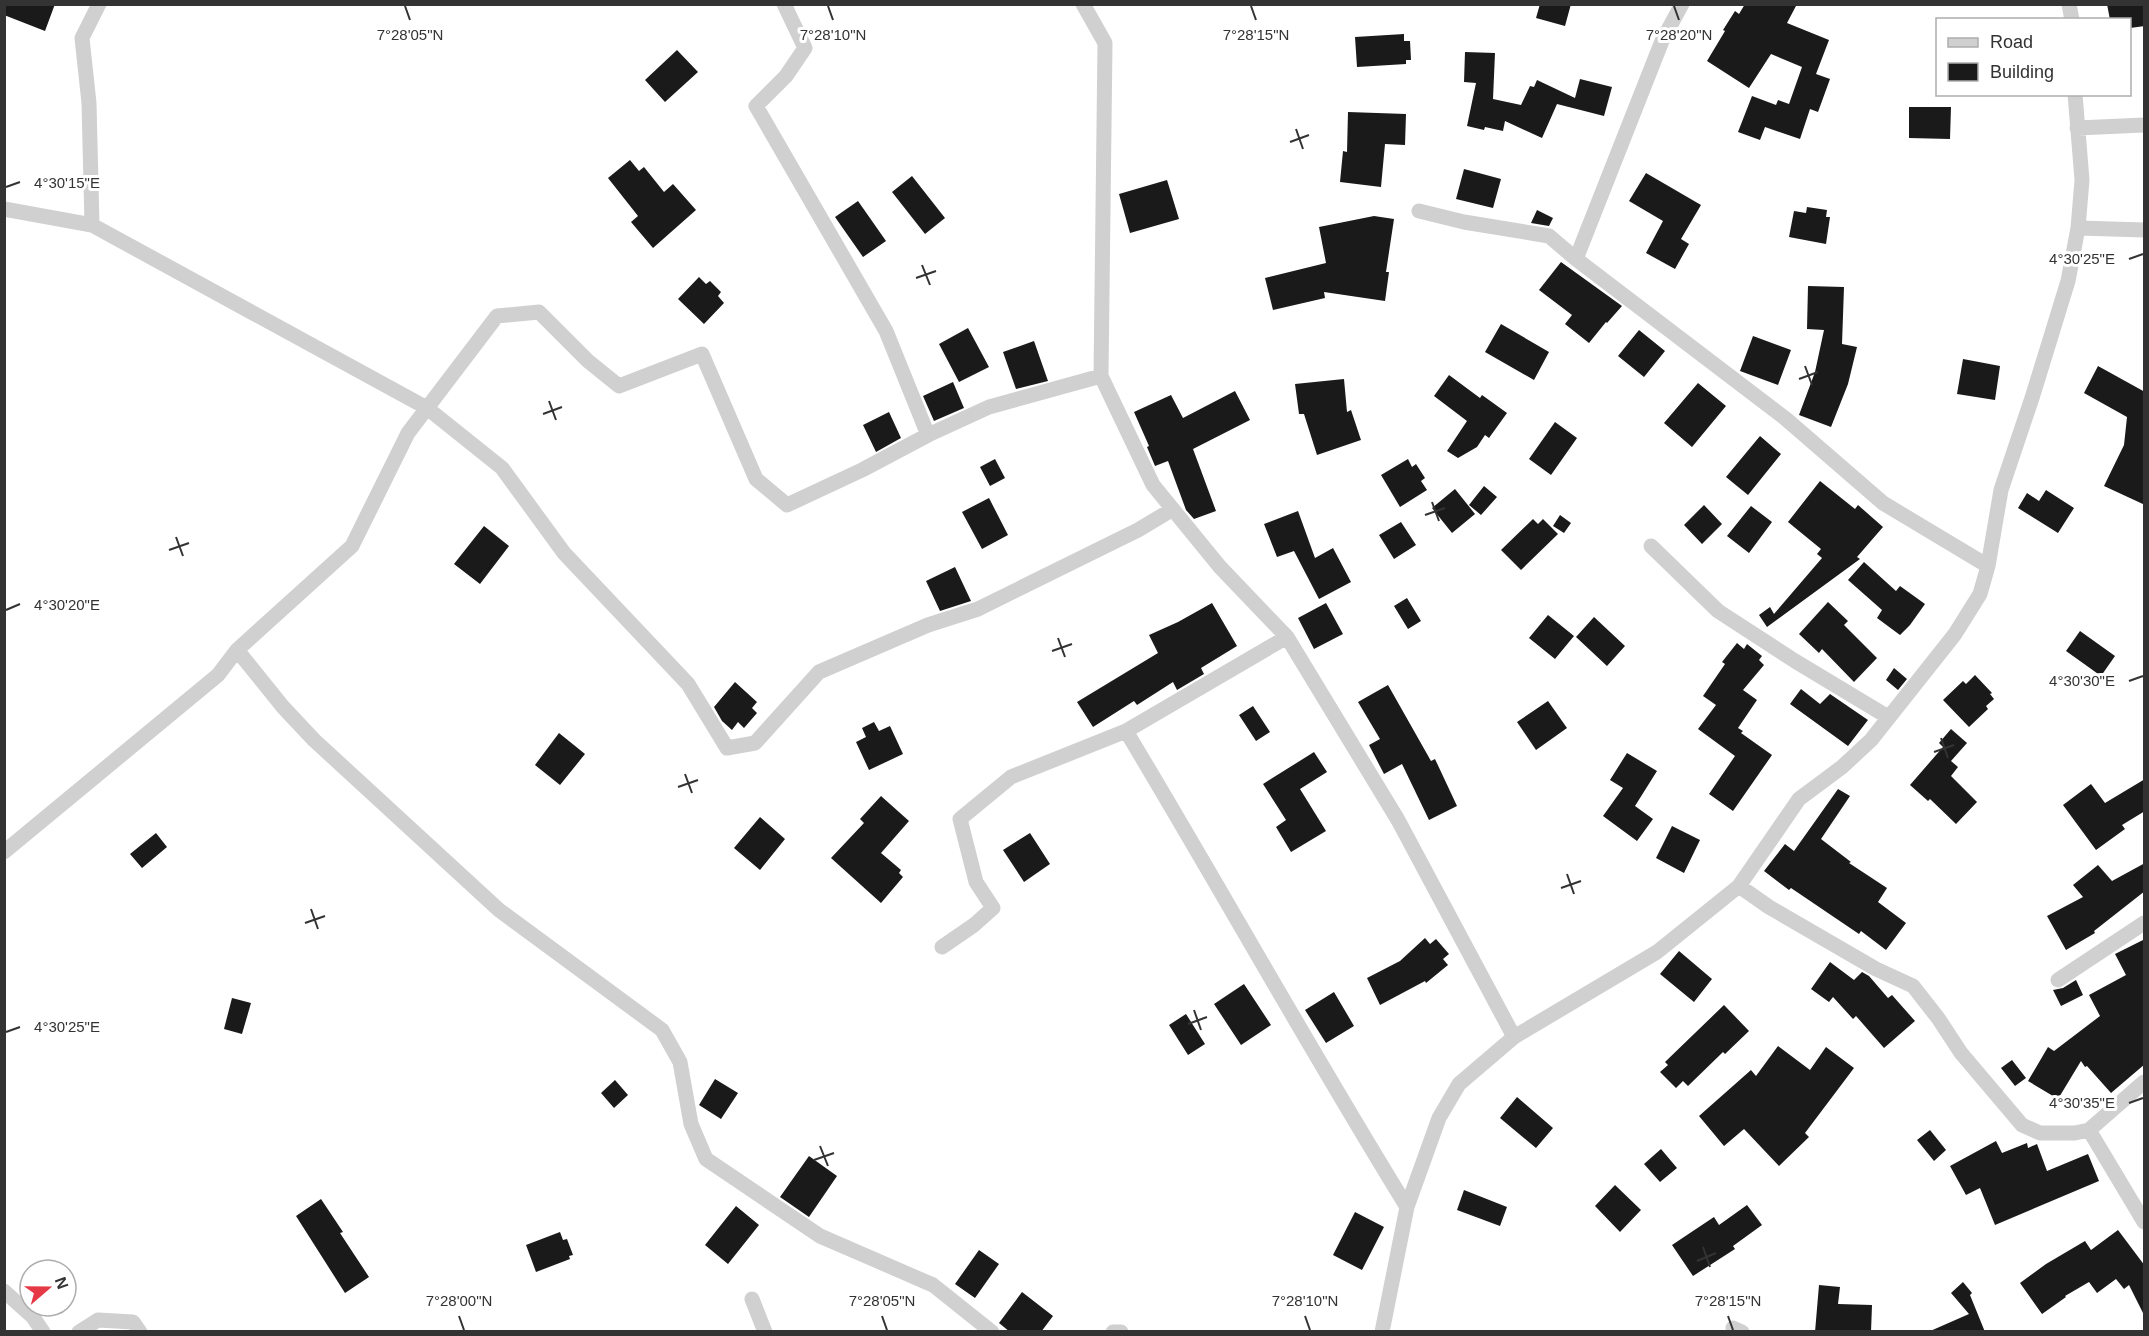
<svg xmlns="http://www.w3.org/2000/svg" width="2149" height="1336" viewBox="0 0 2149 1336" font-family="Arial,sans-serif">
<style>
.building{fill:#1a1a1a}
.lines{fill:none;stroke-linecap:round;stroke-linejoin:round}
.minor{stroke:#d0d0d0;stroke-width:15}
.ticks{fill:none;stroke:#333;stroke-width:2}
.ticks-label{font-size:15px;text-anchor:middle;fill:#333;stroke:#fff;stroke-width:6;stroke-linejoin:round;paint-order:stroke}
</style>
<rect width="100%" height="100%" fill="#fff"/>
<path class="building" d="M4,4H55L45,31L4,15Z
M1540,4H1571L1565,26L1536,18Z
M1745,4H1797L1787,23L1829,40L1816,74L1830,79L1818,112L1810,109L1800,139L1765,127L1760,140L1738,132L1752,96L1776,105L1778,100L1789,104L1802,67L1771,54L1749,88L1707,61L1725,31L1723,30L1735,11L1739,14Z
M2107,4H2145V26L2130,28V20H2110Z
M1404,34V41H1410L1411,60H1406V64L1357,67L1355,37Z
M677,50L698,72L665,102L645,80Z
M1465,52L1495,53L1493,99L1521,105L1530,86L1534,87L1537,80L1575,98L1580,79L1612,87L1604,116L1557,104L1542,138L1505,121L1503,131L1485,127L1484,130L1467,126L1476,83L1464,82Z
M1909,107H1951L1950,139L1909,138Z
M1348,112L1406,114L1405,145L1385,144L1381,187L1340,182L1343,151L1347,152Z
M630,160L639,171L644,167L664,192L673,184L696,210L653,248L631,222L638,216L608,178Z
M1464,169L1501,179L1493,208L1456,199Z
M1646,173L1701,205L1681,239L1689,244L1675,269L1646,253L1663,221L1629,201Z
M912,176L945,218L925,234L892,192Z
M1167,180L1179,219L1130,233L1119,194Z
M858,201L886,241L863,257L835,217Z
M1807,207L1827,210L1826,217H1830L1826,244L1789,237L1794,211L1806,213Z
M1537,210L1553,218L1549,226L1531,223Z
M1374,216L1394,219L1386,272H1389L1385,301L1324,292L1325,298L1273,310L1265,278L1326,263L1319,227Z
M1561,262L1622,306L1607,323L1606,322L1589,343L1565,324L1572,315L1539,290Z
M699,277L706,284L710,281L721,292L718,296L724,303L704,324L678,299Z
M1808,286L1844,287L1842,344L1857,347L1848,384L1831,427L1799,415L1815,372L1824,330L1807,329Z
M1501,324L1549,352L1534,380L1485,352Z
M968,328L989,367L959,382L939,344Z
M1639,330L1665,351L1644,377L1618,356Z
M1753,336L1791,350L1778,385L1740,371Z
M1034,341L1048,381L1016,389L1003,352Z
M1963,359L2000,366L1995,400L1957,394Z
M2098,366L2145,392V505L2104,486L2124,445L2127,417L2084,393Z
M1449,375L1480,398L1482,395L1507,413L1489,438L1485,435L1477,447L1458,458L1447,451L1467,421L1434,396Z
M1344,379L1347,412L1351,410L1361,440L1317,455L1304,414H1299L1295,384Z
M953,382L964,408L934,421L923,396Z
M1698,383L1726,406L1692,447L1664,423Z
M1235,391L1250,420L1193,449L1216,511L1194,519L1186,510L1168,461L1155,466L1147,447L1149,446L1134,412L1171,395L1183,418Z
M889,412L901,438L876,452L863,425Z
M1555,422L1577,438L1551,475L1529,459Z
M1760,436L1781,454L1748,495L1726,477Z
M995,459L1005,478L990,486L980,467Z
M1408,459L1412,467L1416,464L1425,478L1421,481L1427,490L1400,507L1381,475Z
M1820,481L1855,509L1858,505L1883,527L1857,557L1860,559L1767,627L1759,615L1770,607L1774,614L1822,558L1817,554L1821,549L1788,522Z
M1484,486L1497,497L1481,515L1469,505Z
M1455,489L1475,514L1452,533L1432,508Z
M2046,490L2074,508L2058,533L2018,508L2027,493L2039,501Z
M989,498L1008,535L982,549L962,512Z
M1704,505L1722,524L1702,544L1684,525Z
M1751,506L1772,522L1749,553L1727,536Z
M1298,511L1315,558L1333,548L1351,582L1319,599L1294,551L1277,557L1264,524Z
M1560,515L1571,523L1564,533L1553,526Z
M1533,519L1538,524L1543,519L1558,534L1521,570L1501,550Z
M1401,522L1416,545L1394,559L1379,535Z
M484,526L509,546L480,584L454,564Z
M1864,562L1896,591L1900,586L1925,604L1910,625L1900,635L1877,618L1882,610L1848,580Z
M955,567L971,601L940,611L926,581Z
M1407,598L1421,621L1408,629L1394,606Z
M1828,602L1848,621L1844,625L1877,658L1854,682L1822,649L1819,653L1799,634Z
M1212,603L1237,646L1201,668L1204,674L1177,690L1173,682L1137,705L1134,701L1093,727L1077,702L1158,653L1149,635L1178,622Z
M1326,603L1343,634L1314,649L1298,618Z
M1548,615L1574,636L1555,659L1529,638Z
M1594,617L1625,646L1607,666L1576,637Z
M2080,631L2115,656L2101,676L2066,651Z
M1737,643L1744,649L1747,644L1762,656L1759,660L1764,665L1743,690L1757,700L1738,728L1743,731L1741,733L1772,755L1733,811L1709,794L1735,756L1698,729L1716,705L1703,696L1725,664L1722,662Z
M1894,668L1907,679L1898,690L1886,680Z
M1975,675L1992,693L1990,694L1994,699L1986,706L1988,709L1969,727L1943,700L1963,681L1966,684Z
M735,682L757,702L752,708L757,713L744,728L738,722L732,730L722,721L714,707Z
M1388,685L1431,761L1435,759L1457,806L1429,820L1402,764L1384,774L1369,745L1380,739L1358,702Z
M1801,689L1820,704L1830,694L1868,720L1848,746L1790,704Z
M1548,701L1567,728L1536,750L1517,722Z
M1253,706L1270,732L1256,741L1239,715Z
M874,722L879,731L890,726L903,754L869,770L856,742L866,737L862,728Z
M1951,729L1967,743L1951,761L1958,767L1951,776L1977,802L1956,824L1930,799L1928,801L1910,785L1943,747L1939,743Z
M559,733L585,754L560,785L535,765Z
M1314,752L1327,772L1300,789L1326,831L1291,852L1276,827L1286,820L1263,784Z
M1627,753L1657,771L1635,806L1653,819L1637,841L1603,816L1623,788L1610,780Z
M2145,779V811L2122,825L2125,829L2096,850L2063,805L2091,784L2105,803Z
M1838,789L1850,796L1821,839L1851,862L1849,863L1887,888L1878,902L1906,923L1886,950L1861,931L1859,934L1791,888L1789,890L1764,871L1785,844L1794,851Z
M881,796L909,821L881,853L901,870L899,873L903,877L881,903L831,858L864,823L860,819Z
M760,817L785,839L760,870L734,848Z
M1672,826L1700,840L1684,873L1656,858Z
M156,833L167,847L142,868L130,854Z
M1030,833L1050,864L1024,882L1003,850Z
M2145,863V891L2094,931L2095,933L2066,950L2047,916L2083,897L2073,885L2098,865L2112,881Z
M1425,938L1430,944L1436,939L1449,954L1443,959L1448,965L1426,983L1425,981L1380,1005L1367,978L1400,961Z
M2145,939V1064L2111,1093L2087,1066L2085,1067L2081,1061L2058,1099L2028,1081L2048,1047L2054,1051L2100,1016L2089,995L2126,975L2115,954Z
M1679,951L1712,979L1694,1002L1660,974Z
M1830,962L1854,980L1862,972L1869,976L1888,998L1892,995L1915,1021L1884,1048L1856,1016L1853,1019L1833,997L1829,1002L1811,989Z
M2076,980L2083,995L2061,1006L2053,990L2063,988Z
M1244,984L1271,1025L1241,1045L1214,1004Z
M1334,992L1354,1026L1326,1043L1305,1010Z
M232,998L251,1003L242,1034L224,1029Z
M1724,1005L1749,1031L1725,1054L1723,1052L1688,1086L1683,1081L1676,1088L1660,1072L1668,1065L1665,1062Z
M1186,1014L1205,1044L1188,1055L1169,1025Z
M1778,1046L1810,1070L1826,1047L1854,1068L1805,1133L1809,1137L1779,1166L1744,1129L1724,1146L1699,1116L1751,1070L1756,1076Z
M2012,1060L2026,1078L2015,1086L2001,1068Z
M715,1079L738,1093L721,1119L699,1105Z
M615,1080L628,1095L614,1108L601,1093Z
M1517,1097L1553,1128L1536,1148L1500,1118Z
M1930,1130L1946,1150L1934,1161L1917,1140Z
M1996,1141L2002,1153L2027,1143L2028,1148L2037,1144L2047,1171L2088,1154L2099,1181L1995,1225L1980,1188L1966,1195L1950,1166Z
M1661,1149L1677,1168L1660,1182L1644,1164Z
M809,1156L837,1176L809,1217L780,1197Z
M1615,1185L1641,1210L1620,1232L1595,1206Z
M1464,1190L1507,1207L1500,1226L1457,1210Z
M321,1199L343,1232L340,1233L369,1277L345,1293L296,1216Z
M1747,1205L1762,1225L1733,1246L1735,1249L1693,1276L1672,1245L1714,1217L1719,1225Z
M736,1206L759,1225L728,1264L705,1245Z
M1355,1212L1384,1227L1362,1270L1333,1255Z
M2118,1230L2145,1266V1317L2129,1285L2124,1289L2116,1279L2097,1293L2089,1282L2065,1296L2066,1297L2042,1314L2020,1283L2046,1264L2085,1241L2091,1250Z
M560,1232L563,1240L567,1239L573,1255L569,1256L570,1259L536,1272L526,1245Z
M979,1250L999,1264L975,1298L955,1284Z
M1963,1282L1972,1293L1970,1295L1985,1332H1928L1969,1314L1951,1293Z
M1819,1285L1840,1287L1838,1304L1872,1305L1871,1332H1815Z
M1022,1292L1053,1316L1041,1332H1010L999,1323Z"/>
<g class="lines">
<path class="minor" d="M784,4L805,48L786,76L756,106L886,331L928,435
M1083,4L1105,43L1101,376L1153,485L1220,567L1287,637L1398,820L1514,1037
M2069,4L2072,20
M2075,94L2082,180L2078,228L2068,281L2032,398L2001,490L1988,566L1980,594L1955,634L1871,740L1842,767L1799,799L1739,886L1769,907L1876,969L1913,986L1938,1018L1961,1053L2022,1125L2040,1133H2075L2089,1130L2144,1222
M2077,128L2144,125
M4,209L92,225L427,408L502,468L564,553L688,684L727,748L755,743L819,672L928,625L978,609L1138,530L1173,509
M1419,211L1464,222L1549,236L1576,259L1786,419L1883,503L1988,566
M92,225L89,103L82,38L99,4
M2078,228L2144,230
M1576,259L1662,41L1682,4
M1651,546L1718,611L1795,661L1888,717
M237,650L283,707L314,740L499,910L662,1030L680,1062L691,1124L706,1159L820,1236L933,1285L992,1332
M1126,731C1221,889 1310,1050 1407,1207
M4,852L218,675L237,650L352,546L408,433L497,316L539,312L588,361L619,386L702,354L756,479L787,505L862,470L928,435L989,407L1101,376
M942,947L974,925L993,908L976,882L960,819L1011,777L1126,731L1287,637
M2058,980L2144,923
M2089,1130L2144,1082
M4,1291L33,1317L43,1332
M752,1299L765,1332
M1733,1328L1742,1332
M79,1332L98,1320L133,1322L140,1332
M1113,1332H1121
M1382,1332L1407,1207L1439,1118L1459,1084L1514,1037L1657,952L1739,886"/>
</g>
<path class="ticks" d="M405,6L410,20M828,6L833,20M1251,6L1256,20M1674,6L1679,20M1296,129L1303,149M1290,142L1309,135M6,187L20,182M2129,259L2143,254M922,265L930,285M916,278L936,271M1805,366L1812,385M1799,379L1818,372M549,401L556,420M543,414L562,407M1432,502L1439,521M1425,515L1445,508M176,537L183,556M169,550L189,543M6,610L20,604M1058,638L1065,657M1052,651L1072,644M2129,681L2143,676M1941,738L1948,758M1934,752L1954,745M685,774L692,793M678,787L698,780M1567,874L1574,894M1561,888L1581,881M311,909L318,929M305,923L325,916M1194,1010L1201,1030M1188,1024L1207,1017M6,1032L20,1027M2129,1103L2143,1098M820,1146L828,1166M814,1160L834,1153M1703,1247L1710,1267M1697,1261L1716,1253M459,1316L464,1330M882,1316L887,1330M1305,1316L1310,1330M1728,1316L1733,1330"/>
<g class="ticks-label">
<text x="410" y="40">7°28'05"N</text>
<text x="833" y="40">7°28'10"N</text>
<text x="1256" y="40">7°28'15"N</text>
<text x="1679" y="40">7°28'20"N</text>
<text x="67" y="188">4°30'15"E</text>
<text x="2082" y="264">4°30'25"E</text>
<text x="67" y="610">4°30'20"E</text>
<text x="2082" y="686">4°30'30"E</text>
<text x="67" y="1032">4°30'25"E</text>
<text x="2082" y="1108">4°30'35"E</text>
<text x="459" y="1306">7°28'00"N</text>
<text x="882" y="1306">7°28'05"N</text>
<text x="1305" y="1306">7°28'10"N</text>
<text x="1728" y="1306">7°28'15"N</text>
</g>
<rect width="2149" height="1336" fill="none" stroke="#333333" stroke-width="12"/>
<rect x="1936" y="18" width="195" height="78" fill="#ffffff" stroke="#adadad" stroke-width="1.5"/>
<rect x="1948" y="38" width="30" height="9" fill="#d0d0d0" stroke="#adadad" stroke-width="1.5"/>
<text x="1990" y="48" font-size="18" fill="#333333">Road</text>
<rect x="1948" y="63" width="30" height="18" fill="#1a1a1a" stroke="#adadad" stroke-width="1.5"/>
<text x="1990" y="78" font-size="18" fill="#333333">Building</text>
<g transform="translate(48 1288) rotate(70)"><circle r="28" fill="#ffffff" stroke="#adadad" stroke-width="1.5"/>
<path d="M0-4.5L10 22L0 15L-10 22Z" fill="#e63946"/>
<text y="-9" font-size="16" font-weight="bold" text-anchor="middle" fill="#333333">N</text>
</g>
</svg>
